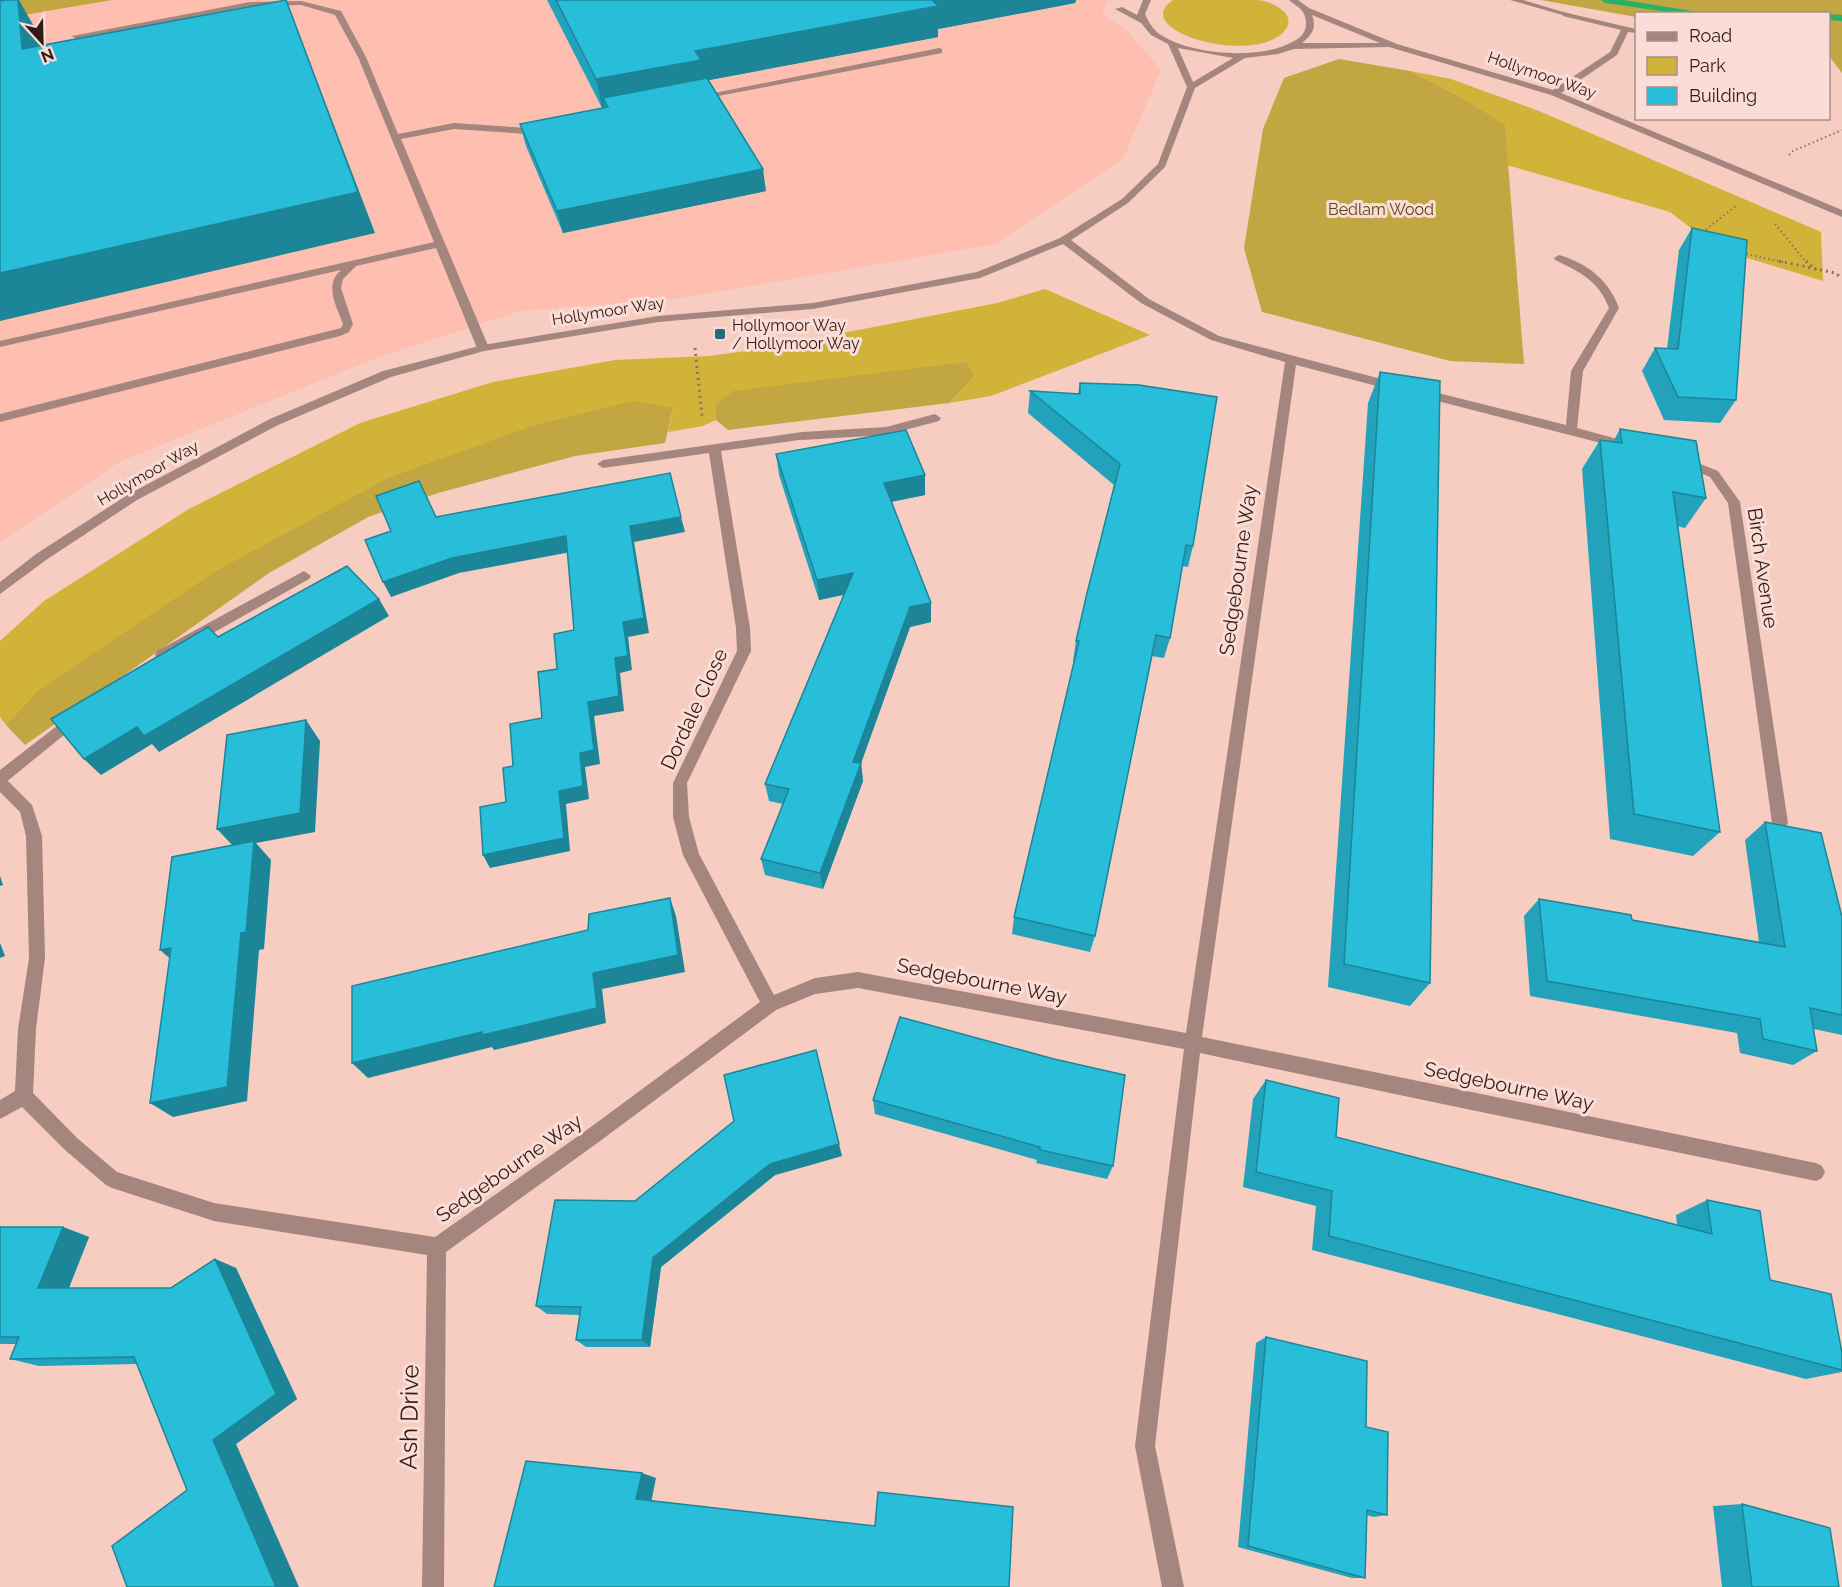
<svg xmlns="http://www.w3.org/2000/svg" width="1842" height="1587" viewBox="0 0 1842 1587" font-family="Raleway,sans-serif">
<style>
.built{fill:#febfb0}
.green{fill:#d2b339}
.forest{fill:#c1a641}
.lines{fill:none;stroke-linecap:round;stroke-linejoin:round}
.stream{fill:#2baf67;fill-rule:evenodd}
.path-far1{stroke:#916f67;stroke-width:2;stroke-dasharray:1.5 3;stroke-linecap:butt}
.path{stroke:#916f67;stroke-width:3;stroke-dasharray:2 4;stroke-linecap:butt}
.lane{fill:#a4867f;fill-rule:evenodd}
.street{fill:#a4867f;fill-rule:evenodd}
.wall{fill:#22a3bb}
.shaded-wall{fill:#1c8598}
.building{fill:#28bed9;stroke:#1c8598;stroke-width:1.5}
.poi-dot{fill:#246a79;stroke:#faddd6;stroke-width:2}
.labels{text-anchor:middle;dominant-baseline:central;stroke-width:6;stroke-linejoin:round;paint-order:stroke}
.far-street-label{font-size:16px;fill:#351b15;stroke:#faddd6}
.far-park-label{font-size:16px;fill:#574912;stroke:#faddd6}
.far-poi-label{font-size:16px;fill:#351b15;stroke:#faddd6;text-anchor:start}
.street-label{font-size:20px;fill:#351b15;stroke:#faddd6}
.near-street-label{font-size:24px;fill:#351b15;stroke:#faddd6}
</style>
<rect width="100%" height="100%" fill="#f7ccc1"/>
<path class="built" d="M112,0H1108L1102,14L1125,28L1161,70L1123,159L996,244L674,299L520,311L379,357L119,462L0,543V19Z"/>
<path class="green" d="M1173,0C1201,0 1229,0 1256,0C1269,0 1297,12 1286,29C1259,68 1126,31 1173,0Z
M1410,71L1451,79L1539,111L1821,232L1823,281L1718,249L1670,212L1507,165L1504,125L1459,96Z
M1045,289L1150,335L991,396L949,403L975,376L965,362L716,404V420L703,426L668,432L673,408L532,426L37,691L6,725L0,717V641L44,601L189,509L360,423L493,382L615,360L709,356L761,349L997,303Z"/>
<path class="forest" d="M0,0H112L0,19Z
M1541,0H1842V73L1829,56L1828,14H1636V17Z
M1339,59L1410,71L1459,96L1505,125L1524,364L1450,361L1262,312L1244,248L1263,129L1284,78Z
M966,362L975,376L949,403L728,430L716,420V404L733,391Z
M633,401L673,408L665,443L575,456L438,493L368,517L269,573L25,745L6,725L37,691L216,571L388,478L532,426Z"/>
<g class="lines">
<path class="stream" d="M1601,0H1624L1710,14H1683L1605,3Z
M1828,14L1842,15V21L1828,20Z"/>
<path class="path-far1" d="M1789,155L1793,151L1842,130
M1775,224L1807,263
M1705,233L1704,231L1736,206
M1742,253L1786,263"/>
<path class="path" d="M1779,261L1835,273L1842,278
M1806,261L1816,270
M695,348L702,416"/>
<path class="lane" d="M1510,0H1523L1570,14L1566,16Z
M301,1L341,11L366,57L398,134L454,123L527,128L542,125L547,128L527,134L454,129L401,139L489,348L487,350L483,351L477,348L436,248L356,266L343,279L341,288L353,324L349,332L340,336L0,422V414L341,328L343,324C336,305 324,285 341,270L0,347V341L434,242L358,57L335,15L301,5L250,6L76,39L72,36L250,2Z
M939,48L942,49V53L698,100L694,97Z
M935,414L941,418L939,421L886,435L802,440L796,436L802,432L886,427Z
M304,571L311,576L309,579L167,659H157L155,655L157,651Z
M75,712L80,714L82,718L80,722L5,783L0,785V770Z
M1433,1084L1816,1163L1822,1166L1825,1172L1822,1178L1816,1181L1433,1102L1427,1099L1424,1093L1427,1087Z"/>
<path class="street" d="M1143,0H1151L1145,14C1148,21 1152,28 1158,33C1189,56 1269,62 1300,37C1307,31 1308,21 1303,12C1300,7 1293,4 1289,0H1298L1309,8L1397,44L1553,90L1610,52L1621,30L1563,16V12L1636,29V33L1628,32L1617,55L1561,93L1842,210V217L1551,95L1389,47L1294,49L1278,54L1245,58L1195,88L1165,167L1128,203L1071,240L1149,299L1219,336L1400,384L1402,387L1396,391L1296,365L1202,1037L1433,1084L1439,1087L1442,1093L1439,1099L1433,1102L1200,1053L1155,1446L1184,1587H1162L1135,1446L1184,1049L858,988L815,994L776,1010L596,1144L446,1252L444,1587H422L427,1255L214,1221L112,1188L106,1185L65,1150L22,1107L0,1119V1100L15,1091L18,1029L29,958L26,836L20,812L0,792V776L5,778L32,805L42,836L45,958L36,1029L33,1093L77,1138L117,1172L214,1203L435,1237L584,1132L760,1002L683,855L673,817V783L737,651L736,628L709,453L603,468L597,464L603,460L802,432L808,436L806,439L721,451L750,628L751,651L687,783L689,817L699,854L774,995L815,978L858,972L1186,1033L1285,362L1211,340L1141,303L1063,244L980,278L813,309L658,322L484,351L391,377L278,425L137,500L46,560L0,594V582L36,554L129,494L270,419L383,371L483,345L658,316L813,303L977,272L1060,238L1122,199L1158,164L1187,87L1168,44L1151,35L1141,23L1115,9L1122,7L1137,15ZM1312,15L1380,43H1302C1312,35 1317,28 1312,15ZM1178,48L1233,58L1193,82Z
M1559,255C1587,263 1609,280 1619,308L1583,371L1577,428L1636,444V450L1632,451L1418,396L1416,393L1422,389L1566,425L1571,371L1609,308C1599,281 1580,272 1555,260L1554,258Z
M1683,457L1718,471L1740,502L1788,823L1785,828L1780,829L1775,828L1772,823L1728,503L1710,477L1679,464L1677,461Z"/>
</g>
<path class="wall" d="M547,0H1076L1075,3L938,29V37L709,80L766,191L563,233L526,146L520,124L602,108Z
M1692,228L1736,400L1720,423L1664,420L1642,371L1655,348L1667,349L1679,250Z
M1380,372L1430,983L1410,1006L1328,987L1368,403Z
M1080,383L1193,546L1188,567L1182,566L1170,638L1164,658L1151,656L1095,936L1090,952L1012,934L1014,917L1075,662L1073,661L1076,641L1114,485L1028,413L1030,391L1078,394Z
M1620,429L1706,498L1685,528L1677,526L1720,832L1693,856L1610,839L1582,469L1600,440L1613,442Z
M776,454L925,495L891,502L931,622L910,627L861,763L863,781L823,889L765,875L761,859L783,804L769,801L765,784L844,595L819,600L779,475Z
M1765,822L1842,917V1035L1814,1029L1817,1051L1793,1065L1740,1053L1737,1033L1530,996L1524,916L1539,899L1632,920L1759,942L1745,840Z
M1266,1080L1336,1137L1677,1225L1676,1215L1707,1200L1770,1280L1842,1353V1372L1806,1379L1312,1250L1316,1206L1243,1187L1253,1099Z
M873,1100L1113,1166L1107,1179L1036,1163L1037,1160L875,1114Z
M842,1156L775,1175L661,1267L650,1347H586L576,1340L580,1315L547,1314L536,1306L635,1201Z
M0,1227H63L89,1237L69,1288H171L215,1259L236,1268L297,1399L236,1444L187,1490L137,1364L39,1366L10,1359L16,1344H0Z
M1266,1337L1366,1427L1387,1515L1373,1517L1367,1515L1365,1578H1352L1238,1547L1256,1343Z
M1742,1504L1839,1587H1722L1713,1506Z"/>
<path class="shaded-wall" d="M18,0H19L40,37L45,88L22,49Z
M286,0L375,233L0,321V273Z
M931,0H1076L1075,3L938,29V37L704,81L608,107L603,98L606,110L603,111L596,79L695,51Z
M763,169L766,191L563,233L557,211Z
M925,475V495L885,503L884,483Z
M681,517L685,532L634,542L649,633L628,637L632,670L620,673L624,711L594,716L600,764L585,767L589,799L566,804L570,851L490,868L483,855L559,791L580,753L588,702L615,658L623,622L630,526Z
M566,536L571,552L459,573L391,597L383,582L452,558Z
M853,573L854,592L819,600L817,580Z
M379,599L389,616L159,752L152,744L101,775L84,759L137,727Z
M931,603V622L910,627L855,780L853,762L910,607Z
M306,720L320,741L315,832L256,843L271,860L264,949L259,950L247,1101L173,1117L150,1103L235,848L217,829Z
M861,763L863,781L823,889L820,873Z
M0,876L3,885L0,886Z
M670,898L676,916L685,972L602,989L606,1023L494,1050L492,1047L368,1078L352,1063L593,973Z
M0,943L5,956L0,958Z
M171,948L180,967L160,950Z
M839,1144L842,1156L775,1175L661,1267L650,1347L642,1340L653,1258L770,1164Z
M63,1227L89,1237L65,1297L38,1288Z
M215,1259L236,1268L297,1399L236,1444L299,1587H276L213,1440Z
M642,1473L656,1478L651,1503L636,1499Z"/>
<path class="building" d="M5,0H18L22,49L286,0L358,192L0,273V1Z
M556,0H932L938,6L695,51L701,60L596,79Z
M707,78L763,169L557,211L520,124L608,107L603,98Z
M1692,228L1747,240L1736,400L1678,397L1655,348L1678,349Z
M1380,372L1440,381L1430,983L1344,964Z
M1080,383L1139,385L1217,397L1193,546L1186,545L1170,638L1156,635L1095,936L1014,917L1079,641H1076L1087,593L1120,464L1030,391L1080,394Z
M1620,429L1696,441L1706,498L1673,492L1720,832L1634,814L1600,440L1622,443Z
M906,430L925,475L884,483L931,603L910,607L853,762L861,763L820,873L761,859L789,789L765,784L853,573L817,580L776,454Z
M670,473L681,517L630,526L644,618L623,622L628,656L615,658L619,696L588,702L594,750L580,753L583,786L559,791L564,838L483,855L480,807L506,802L503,768L513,766L510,724L542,718L538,672L557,669L554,634L574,630L566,536L452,558L383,582L365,540L391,531L376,496L419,481L436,517Z
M347,566L379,599L144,736L137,727L84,759L51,719L208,627L218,637Z
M306,720L300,813L217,829L227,735Z
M1765,822L1821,833L1842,917V1015L1810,1008L1817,1051L1763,1039L1760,1019L1547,981L1539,899L1631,915L1632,920L1785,947Z
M254,841L246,932L241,933L227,1087L150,1103L171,948L160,950L172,857Z
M670,898L678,955L593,973L597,1008L482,1035V1032L352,1063V986L588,930L589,914Z
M900,1017L1054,1059L1125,1075L1113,1166L1040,1150V1147L873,1100Z
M816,1050L839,1144L770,1164L653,1258L642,1340H576L581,1307L536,1306L555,1200L635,1201L734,1121L724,1075Z
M1266,1080L1339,1098L1336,1137L1712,1234L1707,1200L1760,1211L1770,1280L1831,1294L1842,1353V1370L1329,1236L1332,1191L1256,1172Z
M0,1227H63L38,1288H171L215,1259L276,1394L213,1440L276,1587H127L112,1546L187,1490L134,1357L10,1359L19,1337H0Z
M1266,1337L1367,1361L1366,1427L1388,1432L1387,1515L1367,1510L1365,1578L1248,1546Z
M526,1461L642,1473L636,1499L875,1526L878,1492L1013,1507L1009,1587H494Z
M1742,1504L1830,1528L1839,1587H1752Z"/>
<rect class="poi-dot" x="714" y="328" width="12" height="12" rx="3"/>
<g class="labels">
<g class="far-street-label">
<text transform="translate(1542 75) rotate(19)">Hollymoor Way</text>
<text transform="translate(608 311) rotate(-9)">Hollymoor Way</text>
<text transform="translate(148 473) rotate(-30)">Hollymoor Way</text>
</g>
<g class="far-park-label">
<text x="1381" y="209">Bedlam Wood</text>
</g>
<g class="far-poi-label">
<text x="732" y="325">Hollymoor Way<tspan x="732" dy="18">/ Hollymoor Way</tspan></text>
</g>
<g class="street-label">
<text transform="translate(1763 568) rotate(82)">Birch Avenue</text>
<text transform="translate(1238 570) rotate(-82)">Sedgebourne Way</text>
<text transform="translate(694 709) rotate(-65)">Dordale Close</text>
<text transform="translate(982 981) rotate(11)">Sedgebourne Way</text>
<text transform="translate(1509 1086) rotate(12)">Sedgebourne Way</text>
<text transform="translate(509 1168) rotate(-35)">Sedgebourne Way</text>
</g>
<g class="near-street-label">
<text transform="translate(409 1417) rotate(-89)">Ash Drive</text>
</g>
</g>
<rect x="1635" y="12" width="195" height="108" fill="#faddd6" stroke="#ab8f89" stroke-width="1.5"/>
<rect x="1647" y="32" width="30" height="9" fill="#a4867f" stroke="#ab8f89" stroke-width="1.5"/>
<text x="1689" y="42" font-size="18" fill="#351b15">Road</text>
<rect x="1647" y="57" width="30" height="18" fill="#d2b339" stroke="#ab8f89" stroke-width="1.5"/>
<text x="1689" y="72" font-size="18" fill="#351b15">Park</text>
<rect x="1647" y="87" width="30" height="18" fill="#28bed9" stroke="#ab8f89" stroke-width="1.5"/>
<text x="1689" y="102" font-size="18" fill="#351b15">Building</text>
<g transform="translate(42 42) rotate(158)" stroke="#faddd6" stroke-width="4.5" paint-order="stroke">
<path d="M0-4.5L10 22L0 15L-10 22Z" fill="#351b15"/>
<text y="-9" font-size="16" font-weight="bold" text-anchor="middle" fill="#351b15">N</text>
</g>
</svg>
